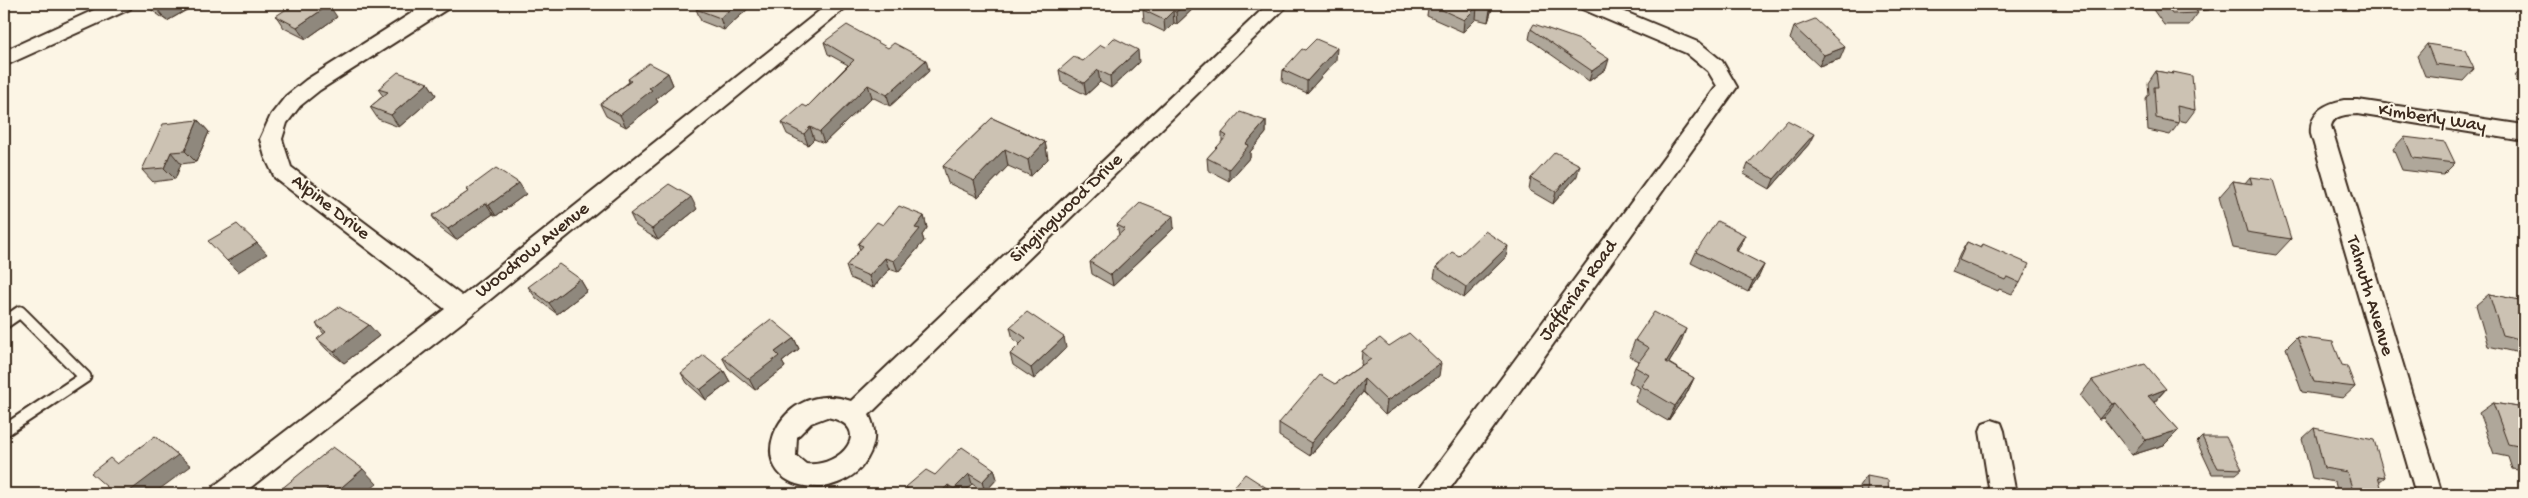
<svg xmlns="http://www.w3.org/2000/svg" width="2528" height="498" viewBox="0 0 2528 498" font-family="'Gochi Hand',sans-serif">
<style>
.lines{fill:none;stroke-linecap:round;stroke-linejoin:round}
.service-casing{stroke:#3b2a1e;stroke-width:15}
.minor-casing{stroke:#3b2a1e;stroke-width:4}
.service{stroke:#fcf5e5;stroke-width:11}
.minor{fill:#fcf5e5;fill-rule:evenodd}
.wall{fill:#afa79a;stroke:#3b2a1e}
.shaded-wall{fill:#8f887d;stroke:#3b2a1e}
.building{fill:#ccc2b3;stroke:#3b2a1e}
.labels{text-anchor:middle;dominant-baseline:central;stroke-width:4;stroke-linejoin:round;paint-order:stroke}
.street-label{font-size:19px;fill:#3b2a1e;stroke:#fcf5e5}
</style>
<rect width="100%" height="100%" fill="#fcf5e5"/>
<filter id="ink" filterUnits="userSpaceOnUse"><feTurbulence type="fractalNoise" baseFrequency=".02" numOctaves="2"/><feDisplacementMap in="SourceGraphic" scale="10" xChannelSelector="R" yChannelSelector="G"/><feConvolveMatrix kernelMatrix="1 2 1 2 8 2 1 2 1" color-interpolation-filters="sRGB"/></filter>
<g filter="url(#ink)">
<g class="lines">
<defs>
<path id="service" d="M4,323L20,312L85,377L4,431"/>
<path id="minor" d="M107,4H133L130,9L4,66V51Z
M426,4H450L447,9L320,90L300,106L287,123L282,139L291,167L462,296L828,4H850L470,316L242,494H210L214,486L445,309L275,178L265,157L260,139L271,115L286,96L306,80Z
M1268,4H1289L869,415C878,433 875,448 863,465C855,477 835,486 821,487C733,490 773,374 851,401ZM827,417C875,426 842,468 806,464L796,456L797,437L811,423Z
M1580,4H1606L1700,43L1722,61L1737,87L1446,494H1418L1422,486L1717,86L1708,71L1686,53L1582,9Z
M2344,100H2358L2524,125V141L2358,114C2347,115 2334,114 2331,126L2442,494H2416L2311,134C2309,112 2324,104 2344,100Z
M1992,420L2001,423L2004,431L2016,494H1990L1980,431L1983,423Z"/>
</defs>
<use href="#service" class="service-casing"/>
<use href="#minor" class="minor-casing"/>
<use href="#service" class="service"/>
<use href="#minor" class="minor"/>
</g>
<path class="wall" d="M144,4H189L192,7L167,21L146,6Z
M1198,4L1177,24L1174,23L1165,32L1144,22L1143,10Z
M1429,4H1493L1491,12L1488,22L1476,19L1463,32L1427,16Z
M2149,4H2213L2209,10L2196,11L2198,13L2189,25H2164Z
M749,8L724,30L701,21L696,9Z
M276,16L337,17L306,39L284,28Z
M1794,27L1840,59L1819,66L1790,39Z
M1531,29L1606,69L1589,81L1529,39Z
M824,42L929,71L890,106L872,97L824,143L814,139L808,145L787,134L782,123L807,107L848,65L828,54Z
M2427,44L2474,69L2463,81L2425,76L2417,56Z
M1336,60L1307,93L1282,82L1283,70Z
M1083,61L1139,62L1111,88L1100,82L1086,95L1061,82L1059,70Z
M2524,66V97H2523L2515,76Z
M2156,71L2172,74L2173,72L2195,110L2186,122L2178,120L2179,123L2170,135L2148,130L2146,98L2149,94L2148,83Z
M668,73L673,85L656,99L658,102L626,127L606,116L600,104L629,82L628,79Z
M428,83L436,95L399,127L378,119L370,107L383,96L378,89Z
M992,118L1045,142L1048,159L1031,176L1008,166L978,197L948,183L943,166Z
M198,120L209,132L196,162L181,164L175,179L153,182L142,170Z
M1266,121V133L1250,152V157L1229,181L1208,170L1207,158L1222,142V133Z
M2404,137L2455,163L2443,175L2402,170L2393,149Z
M1809,144L1770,189L1744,174L1748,164Z
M1577,176L1553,204L1529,190L1531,178Z
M2250,177L2291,239L2276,255L2233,248L2219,197L2233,181L2245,183Z
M466,190L526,194L496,216L493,214L456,240L440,228L432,216L468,192Z
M697,209L658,240L636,226L630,214Z
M924,216L927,228L922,235L924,241L898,272L889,269L873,288L850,278L846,266L860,250L858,244L883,225Z
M1117,225L1174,228L1113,286L1092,274L1090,262L1119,235Z
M1967,242L1980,248L1983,244L2020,283L2012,294L1999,289L1998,291L1952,272L1960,254Z
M1740,246L1737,252L1764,265L1759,276L1748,292L1691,263L1696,252Z
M1459,256L1506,257L1464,298L1434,278L1436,267Z
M580,279L587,291L557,314L536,298L528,287Z
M2489,294L2524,301V354L2488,346L2476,305Z
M316,324L379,336L344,363L327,350L317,339L324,334Z
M1010,327L1066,348L1034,379L1013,365L1010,354L1020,344L1013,339Z
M2297,337L2342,365L2355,387L2343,398L2302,392L2286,348Z
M794,338L799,349L782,362L785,367L755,390L728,368L722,357Z
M1635,340L1680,345L1669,363L1694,378L1687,393L1668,421L1635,402L1640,388L1629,382L1635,367L1639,361L1629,356Z
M1389,346L1439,376L1385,415L1363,392L1310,456L1279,436V423L1362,365L1361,364L1362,351Z
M724,371L730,382L706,400L687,383L681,373Z
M2092,380L2166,389L2154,403L2179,430L2164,445L2132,455L2103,418L2099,419L2080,396Z
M2493,403L2524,408V471L2512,469L2508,457L2494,454L2479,413Z
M2314,428L2385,477L2379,482L2383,494H2338L2335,482L2312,478L2302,439Z
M2202,437L2242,469L2236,474H2212L2197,442Z
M994,469L997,479L985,492L972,484L962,494H909L906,487L935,475Z
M1867,476L1889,494H1861L1860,486Z"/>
<path class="shaded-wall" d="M166,4H189L192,7L167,21L157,9Z
M736,4H747L749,8L724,30L720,18Z
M1185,4H1198L1177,24L1176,12Z
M1492,4H1493L1491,12L1488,22L1490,10Z
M329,5L337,17L306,39L297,27Z
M1477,7L1476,19L1463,32L1464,20Z
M1173,11L1174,23L1165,32L1164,20Z
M1845,47L1840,59L1819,66L1824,55Z
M1337,48L1336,60L1307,93V81Z
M1138,50L1139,62L1111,88L1110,76Z
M1609,59L1606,69L1589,81L1592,71Z
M926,60L929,71L890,106L887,95Z
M1098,70L1100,82L1086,95L1084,83Z
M668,73L673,85L656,99L658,102L626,127L620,115L649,88Z
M428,83L436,95L399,127L391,115Z
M868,85L872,97L824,143L820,132Z
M198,120L209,132L196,162L185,151Z
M1266,121V133L1250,152V157L1229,181V169L1246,144Z
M810,127L814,139L808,145L804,134Z
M1814,134L1809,144L1770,189L1774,179Z
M1045,142L1048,159L1031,176L1028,160Z
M1005,149L1008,166L978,197L974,181Z
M171,152L181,164L175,179L164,168Z
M1580,165L1577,176L1553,204L1556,192Z
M519,183L526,194L496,216L489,205Z
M691,197L697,209L658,240L652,229Z
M486,203L493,214L456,240L448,229Z
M924,216L927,228L922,235L924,241L898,272L894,261L915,228Z
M1173,216L1174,228L1113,286L1111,275Z
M1745,235L1740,246L1730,262L1735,250Z
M257,243L267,254L238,272L227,261Z
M1508,246L1506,257L1464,298L1466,287Z
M885,258L889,269L873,288L869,276Z
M1764,265L1759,276L1748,292L1753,281Z
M580,279L587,291L557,314L549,303Z
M369,325L379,336L344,363L334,352Z
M1686,329L1680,345L1660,377L1666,362Z
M1064,337L1066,348L1034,379L1031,368Z
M794,338L799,349L782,362L785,367L755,390L749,379L775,352Z
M1441,363L1439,376L1385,415L1387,401Z
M724,371L730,382L706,400L700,390Z
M1694,378L1687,393L1668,421L1675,406Z
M1364,379L1363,392L1310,456L1311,443Z
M2166,389L2152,404L2148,396Z
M2116,403L2103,418L2099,419L2112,404Z
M2179,430L2164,445L2132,455L2146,440Z
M155,436L191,466L153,494H126Z
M363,469L377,484L365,494H338L336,492Z
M994,469L997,479L985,492L982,482Z
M969,474L972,484L962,494H955L954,489Z
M948,485L951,494H939Z
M330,487L338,494H321Z"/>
<path class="building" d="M150,4H166L157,9Z
M294,4H327L329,5L297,27L276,16Z
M703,4H736L720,18L696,9Z
M1150,4H1185L1176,12L1173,11L1164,20L1143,10Z
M1429,4H1492L1490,10L1477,7L1464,20Z
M2165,4H2191L2198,13L2172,14Z
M1815,19L1845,47L1824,55L1794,27Z
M1534,24L1580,40L1609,59L1592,71L1531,29Z
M847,25L888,48L894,43L926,60L887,95L868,85L820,132L810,127L804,134L782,123L803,105L807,107L854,60L824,42Z
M1114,38L1138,50L1110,76L1098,70L1084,83L1059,70L1074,57L1083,61L1101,45L1105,47Z
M1316,39L1337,48L1307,81L1283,70L1302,49L1305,50Z
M2427,44L2465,50L2474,69L2435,64Z
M649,63L668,73L649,88L652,90L620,115L600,104L631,81L628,79Z
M2156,71L2173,74V72L2192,76L2195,110L2177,106L2179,123L2156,118L2154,87H2158Z
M398,72L428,83L391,115L370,107L388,92L378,89Z
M1240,112L1266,121L1246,144L1249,145L1229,169L1207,158L1227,136L1222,133Z
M992,118L1045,142L1028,160L1005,149L974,181L943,166Z
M198,120L185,151L171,152L164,168L142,170L163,124Z
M1787,120L1814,134L1774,179L1748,164Z
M2404,137L2445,142L2455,163L2413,158Z
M1555,152L1580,165L1556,192L1531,178Z
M496,168L519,183L489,205L486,203L448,229L432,216L469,191L466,190Z
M2250,177L2273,180L2291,239L2247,232L2233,181L2252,184Z
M669,184L691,197L652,229L630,214Z
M1140,203L1173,216L1111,275L1090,262L1125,229L1117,225Z
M899,206L924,216L915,228L920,229L894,261L885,258L869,276L846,266L863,246L858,244L877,222L883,225Z
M1717,221L1745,235L1735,250L1764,265L1753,281L1696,252Z
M237,224L257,243L227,261L208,241Z
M1485,231L1508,246L1466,287L1436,267L1452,252L1459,256Z
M1967,242L1981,248L1983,244L2029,264L2020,283L2007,277L2005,280L1959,260Z
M559,264L580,279L549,303L528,287Z
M2489,294L2524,301V340L2502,335Z
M339,307L369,325L334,352L317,339L326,332L316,324Z
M1027,312L1064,337L1031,368L1010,354L1026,338L1010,327Z
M1654,312L1686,329L1666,362L1694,378L1675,406L1641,386L1649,375L1635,367L1649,348L1635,340Z
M771,319L794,338L775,352L779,356L749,379L722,357Z
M1409,333L1441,363L1387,401L1364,379L1311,443L1279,423L1320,375L1335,384L1371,359L1362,351L1380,338L1389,346Z
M2297,337L2333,342L2342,365L2347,366L2355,387L2314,382Z
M704,355L724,371L700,390L681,373Z
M2145,364L2166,389L2148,396L2179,430L2146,440L2116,403L2112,404L2092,380Z
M2493,403L2524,408V451L2523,447L2508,444Z
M2314,428L2374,440L2385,477L2378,476L2383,494H2354L2347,472L2324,468Z
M155,436L178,455L126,494H115L91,473L110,458L117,464Z
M2202,437H2226L2242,469L2218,468Z
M333,447L363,469L336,492L330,487L321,494H275Z
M962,447L994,469L982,482L969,474L954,489L948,485L939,494H914L906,487L926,470L935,475Z
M1245,474L1276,494H1228Z
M1867,476L1888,480L1889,494H1868Z"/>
</g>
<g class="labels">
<g class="street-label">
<text transform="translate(2432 119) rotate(9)">Kimberly Way</text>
<text transform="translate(330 208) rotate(38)">Alpine Drive</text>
<text transform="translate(1067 209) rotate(-44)">Singingwood Drive</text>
<text transform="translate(533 251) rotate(-39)">Woodrow Avenue</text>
<text transform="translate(1579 291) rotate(-54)">Jaffarian Road</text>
<text transform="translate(2369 296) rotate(73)">Talmuth Avenue</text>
</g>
</g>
<rect width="2528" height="498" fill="none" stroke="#fcf5e5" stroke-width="20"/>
<rect x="10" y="10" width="2508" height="478" fill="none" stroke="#3b2a1e" stroke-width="2" filter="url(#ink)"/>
</svg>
